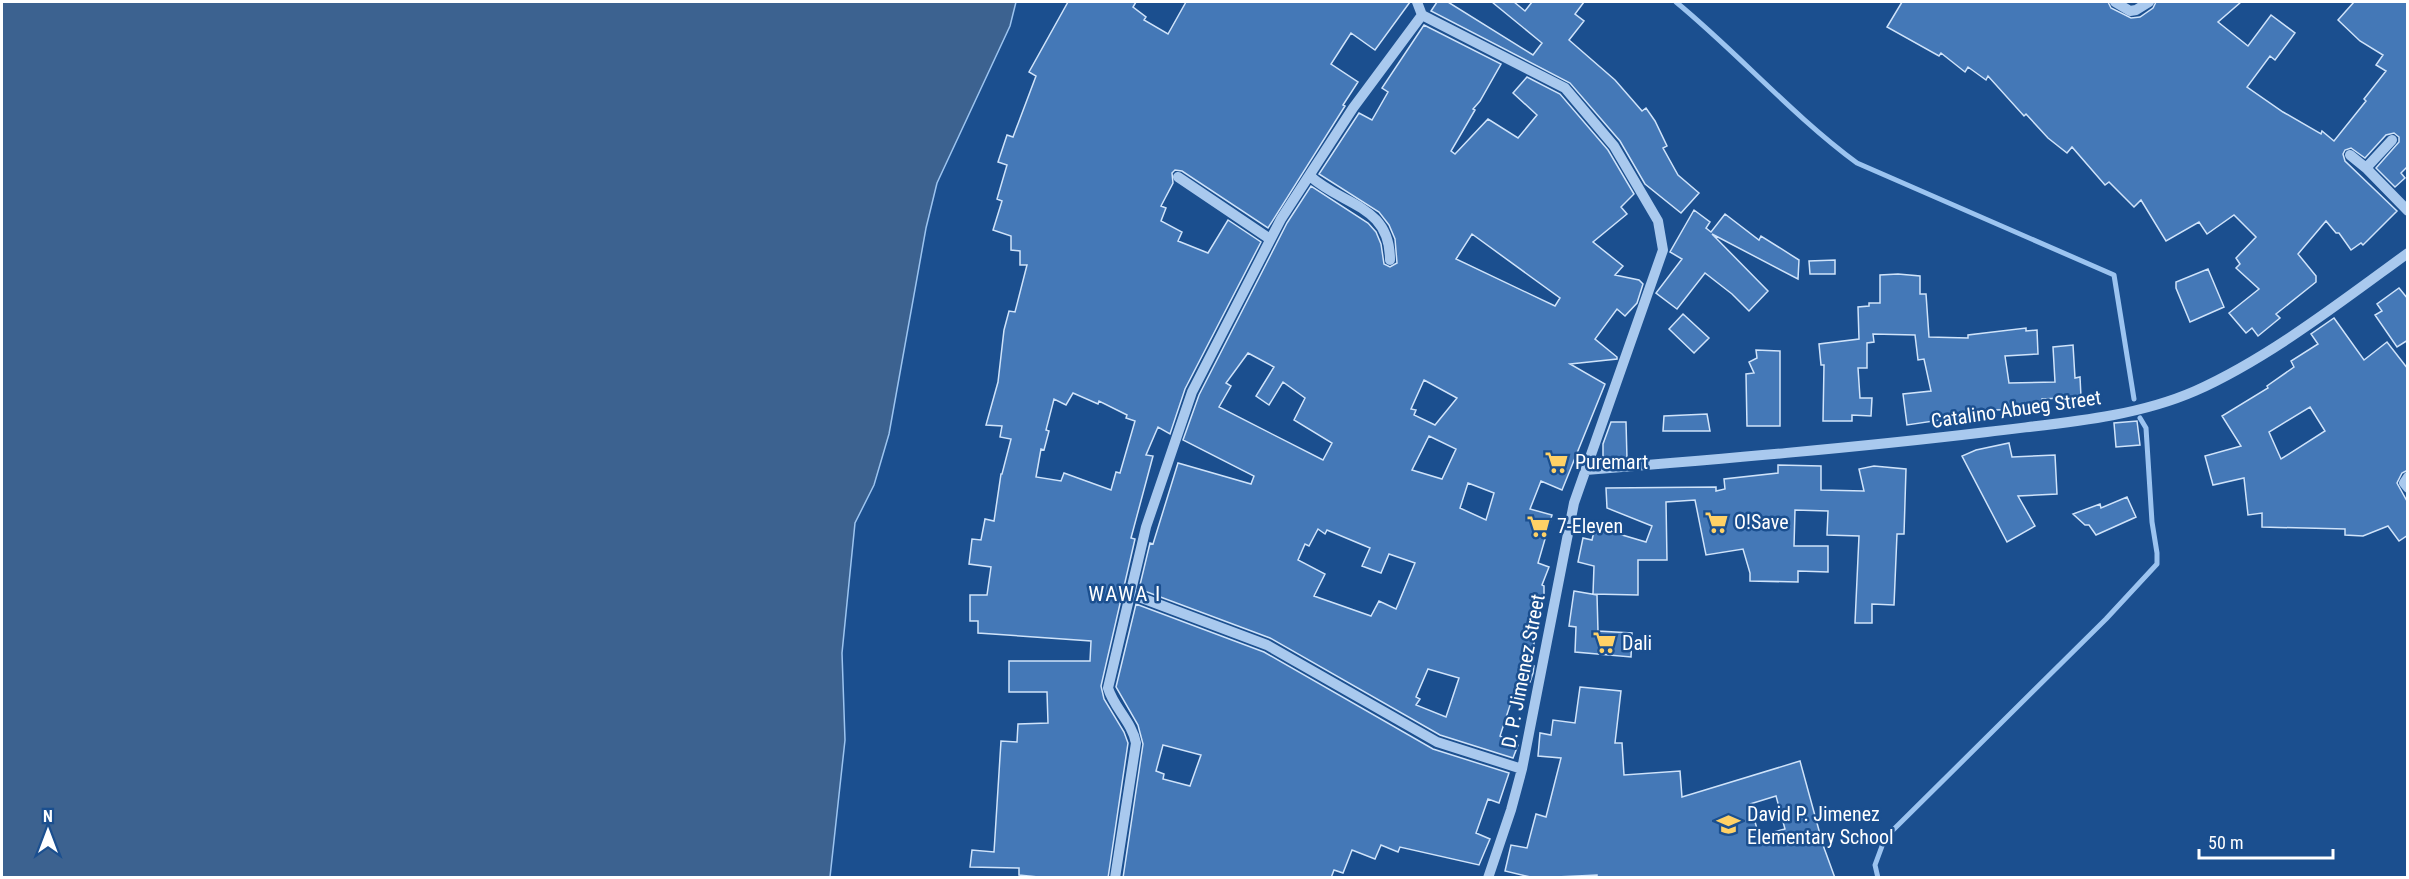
<svg xmlns="http://www.w3.org/2000/svg" width="2409" height="879" viewBox="0 0 2409 879" font-family="'Roboto Condensed',sans-serif">
<style>
.water{fill:#3c6290;stroke:#9cc4f0;stroke-width:1.5}
.lines{fill:none;stroke-linecap:round;stroke-linejoin:round}
.stream{stroke:#9cc4f0;stroke-width:5}
.building{fill:#4478b7;stroke:#cfe3fa;stroke-width:1.5;fill-rule:evenodd}
.minor{stroke:#a9c9ee;stroke-width:10}
.labels{text-anchor:middle;dominant-baseline:central;stroke-width:5;stroke-linejoin:round;paint-order:stroke}
.street-label{font-size:20px;fill:#fff;stroke:#1b4f8f}
.poi-label{font-size:20px;fill:#fff;stroke:#1b4f8f;text-anchor:start}
.neighbourhood-label{font-size:21px;letter-spacing:1.5px;fill:#fff;stroke:#1b4f8f}
</style>
<rect width="100%" height="100%" fill="#1b4f8f"/>
<path class="water" d="M2,2H1016L1010,26L937,183L926,228L889,434L874,485L855,523L842,653L845,740L830,877H2Z"/>
<g class="lines">
<path class="stream" d="M1676,2C1738,53 1792,115 1857,163L2114,275L2134,399
M1878,878L1875,865L1885,838L2106,619L2157,564V553L2152,522L2146,428L2140,418"/>
</g>
<path class="building" d="M1068,2H1136L1133,7L1146,17L1144,20L1168,34L1186,2H1410L1375,50L1351,33L1342,47L1331,64L1358,82L1343,105L1345,106L1268,228L1182,171L1175,170L1172,173L1173,183L1161,206L1166,208L1161,221L1182,232L1178,241L1208,253L1228,220L1261,242L1185,389L1170,434L1158,427L1146,455L1153,456L1131,538L1135,539L1101,686L1104,699L1124,732L1128,743L1108,878H1048L1019,875V868L970,867L972,850L994,852L1001,741L1017,742L1018,724L1048,723L1047,692H1009V661H1090L1091,641L978,633V621H970V595H987L991,567L969,564L972,539L981,540L985,519L994,521L1001,474H1002L1011,439L1000,437L1002,426L986,425L998,382L1004,330L1009,311L1015,312L1027,265H1020V251L1011,250V236L993,230L1002,201L997,199L1007,165L998,162L1007,135L1013,137L1036,76L1029,72ZM1073,393L1098,404L1099,401L1127,415L1126,418L1135,421L1120,473L1116,472L1111,490L1064,473L1061,481L1036,477L1041,449L1044,450L1049,431L1046,430L1054,399L1066,405Z
M1437,2H1448L1533,55L1542,43L1492,2H1514L1525,11L1532,2H1584L1575,14L1584,21L1569,40L1615,80L1642,111L1646,108L1655,121L1667,146L1663,148L1678,175L1699,193L1681,213L1645,184L1620,141L1570,83L1431,11Z
M1902,2H2108L2111,8L2131,18L2140,17L2153,8L2156,2H2241L2218,22L2248,46L2271,15L2295,33L2275,60L2270,56L2247,87L2283,112L2321,134L2322,131L2334,141L2366,101L2364,99L2386,71L2376,65L2383,55L2360,41L2338,20L2354,2H2408L2407,167L2401,173L2405,178L2395,187L2376,168L2399,142V137L2394,133L2386,135L2365,158L2351,148L2345,150L2343,154L2345,161L2397,211L2363,245L2361,243L2351,250L2339,233H2336L2326,221L2298,254L2316,276V282L2276,314L2280,318L2258,336L2252,328L2246,333L2229,313L2259,289L2236,268L2240,264L2236,258L2256,237L2234,215L2207,234L2199,222L2166,241L2141,200L2134,207L2109,182L2105,185L2072,147L2067,153L2048,138L2026,114L2024,116L1988,76L1986,80L1968,67L1965,72L1941,53L1939,56L1887,27Z
M1424,25L1501,64L1480,101L1473,109L1475,110L1451,151L1455,154L1488,119L1518,138L1537,115L1513,93L1527,77L1560,94L1608,150L1634,194L1621,207L1627,214L1593,242L1623,266L1615,275L1639,280L1643,284L1637,303L1625,316L1617,309L1595,339L1617,357V359L1570,364L1605,384L1562,490L1541,481L1530,509L1552,515L1538,563L1549,567L1542,585L1544,586V594L1537,611L1532,665L1534,666L1533,673L1530,682H1529L1524,701L1512,699L1500,736L1518,745L1513,758L1440,735L1270,638L1139,589L1150,543L1153,544L1178,463L1251,484L1254,476L1183,440L1199,395L1287,223L1311,186L1368,223L1376,232L1381,244L1384,264L1390,267L1397,263L1395,239L1389,225L1379,212L1319,174L1359,113L1372,120L1388,92L1382,88ZM1472,234L1560,298L1555,306L1456,259ZM1248,353L1274,367L1256,396L1269,405L1283,382L1305,398L1294,420L1332,443L1323,460L1219,407L1231,386L1226,383ZM1424,380L1457,398L1435,425L1414,415L1416,410L1411,409ZM1429,436L1456,449L1442,479L1412,470ZM1468,483L1494,493L1486,520L1460,508ZM1318,529L1325,534L1327,530L1370,548L1362,566L1381,573L1389,554L1415,563L1396,609L1379,601L1371,616L1314,596L1325,574L1298,560L1305,544L1309,546ZM1428,669L1459,678L1446,717L1416,705L1420,699L1416,697Z
M1694,210L1710,222L1706,228L1711,232L1725,214L1759,240L1761,236L1799,260L1798,279L1712,234L1768,291L1749,311L1732,294L1705,273L1677,309L1656,293L1682,259L1670,252Z
M1835,260V274H1810L1809,261Z
M2208,269L2224,307L2190,322L2176,288V282Z
M1898,274L1920,276V294H1926L1929,337L1968,338V335L2026,328V331L2037,330L2038,354L2005,356L2009,383L2055,382L2053,347L2073,345L2075,378L2080,377L2081,397L2042,399L2043,409L1990,410V419L1971,420V423L1941,426L1940,420L1907,425L1903,394L1931,391L1924,359L1918,360L1915,335L1873,334L1874,342L1867,343V368H1858L1860,398H1872L1871,416L1852,415V421H1823L1824,365H1821L1819,344L1859,339L1858,307L1869,306V303H1880V275Z
M2399,288L2408,299V340L2397,347L2375,315L2382,311L2377,304Z
M1683,314L1709,338L1694,353L1669,329Z
M2334,318L2364,360L2387,342L2408,369V470L2402,473L2397,483L2408,503V535L2399,541L2388,526L2363,536L2345,535V529L2262,527V513L2248,515L2244,478L2213,485L2205,456L2241,446L2222,416L2268,388L2267,386L2294,367L2291,361L2318,344L2311,334ZM2310,407L2325,431L2281,459L2269,432Z
M1756,350L1780,351V426H1747L1746,374L1754,373L1749,362L1757,358Z
M1707,414L1710,431H1663L1664,416Z
M2137,421L2140,445L2116,447L2114,423Z
M1611,422H1626L1627,459L1603,460V444Z
M2009,443L2012,457L2055,455L2057,494L2018,496L2035,526L2007,542L1962,456L1976,450Z
M1778,465L1821,466V490L1864,491L1859,469L1874,466L1906,469L1904,534H1897L1894,605L1872,604V623H1855L1859,536L1827,535L1828,511L1795,510L1794,546H1828V572L1798,571V582L1750,581V573L1743,549L1706,555L1695,500L1666,502L1667,560H1638V595L1593,594L1594,566L1578,562L1583,538L1592,540L1595,527L1646,542L1652,526L1607,508L1606,488L1716,487V491L1725,489L1724,479L1778,473Z
M2127,497L2136,517L2096,535L2089,525H2085L2073,514L2100,504L2101,508Z
M1574,591L1597,595L1598,631L1632,633L1631,657L1575,652L1576,627L1569,626Z
M1136,604L1264,652L1433,749L1509,773L1499,803L1488,799L1476,833L1490,839L1479,865L1400,847L1398,852L1381,845L1375,859L1352,850L1343,873L1334,870L1331,878H1123L1143,744L1138,725L1116,687ZM1163,745L1201,755L1190,786L1163,779L1164,774L1156,771Z
M1580,687L1621,691L1615,743H1622L1624,775L1680,771L1682,797L1800,761L1823,845L1835,878H1597V875L1535,878L1505,871L1511,845L1527,848L1536,814L1546,817L1561,758L1538,756L1540,733L1551,735L1553,720L1575,723ZM1776,796L1785,829L1759,836L1750,804Z"/>
<g class="lines">
<path class="minor" d="M1417,2L1422,15
M2115,2L2130,11L2136,10L2149,2
M2350,155L2366,168L2408,211
M2366,168L2392,140
M1310,176C1343,206 1390,205 1390,260
M1178,177L1270,239
M1586,470C1720,459 1854,448 1987,432C2056,423 2131,419 2195,391C2269,358 2342,301 2408,253
M2408,477L2404,483L2408,488
M1131,594L1267,645L1437,742L1522,769
M1115,878L1136,743C1132,722 1114,708 1108,688L1146,527L1192,392L1281,219L1353,108L1422,15L1565,88L1614,146L1658,221L1663,250L1574,503L1522,769L1511,810L1488,878"/>
</g>
<defs>
<symbol id="supermarket-bare" viewBox="-9 -9 18 18"><path d="M-6-5.5h2.5l.6 2H6L4.5 2H-2.5L-4.4-4H-6ZM-1.5 3.2a1.3 1.3 0 1 0 .1 0ZM3 3.2a1.3 1.3 0 1 0 .1 0Z" fill="#ffd166" stroke="#1b4f8f" stroke-width="2.5" paint-order="stroke"/></symbol>
<symbol id="school-bare" viewBox="-9 -9 18 18"><path d="M0-5L7-2L0 1L-7-2ZM-4 1L0 2.5L4 1V4Q0 6-4 4Z" fill="#ffd166" stroke="#1b4f8f" stroke-width="2.5" paint-order="stroke"/></symbol>
</defs>
<g fill-rule="evenodd">
<use href="#supermarket-bare" x="1540" y="446" width="33" height="33"/>
<use href="#supermarket-bare" x="1700" y="506" width="33" height="33"/>
<use href="#supermarket-bare" x="1522" y="510" width="33" height="33"/>
<use href="#supermarket-bare" x="1588" y="626" width="33" height="33"/>
<use href="#school-bare" x="1712" y="808" width="33" height="33"/>
</g>
<g class="labels">
<g class="street-label">
<text transform="translate(2016 409) rotate(-8)">Catalino Abueg Street</text>
<text transform="translate(1523 671) rotate(-79)">D. P. Jimenez Street</text>
</g>
<g class="poi-label">
<text x="1575" y="462">Puremart</text>
<text x="1734" y="522">O!Save</text>
<text x="1557" y="526">7-Eleven</text>
<text x="1622" y="643">Dali</text>
<text x="1747" y="814">David P. Jimenez<tspan x="1747" dy="23">Elementary School</tspan></text>
</g>
<g class="neighbourhood-label">
<text x="1125" y="594">WAWA I</text>
</g>
</g>
<rect width="2409" height="879" fill="none" stroke="#ffffff" stroke-width="6"/>
<g transform="translate(48 831)" stroke="#1b4f8f" stroke-width="4.5" paint-order="stroke">
<path d="M0-4.5L10 22L0 15L-10 22Z" fill="#ffffff"/>
<text y="-9" font-size="16" font-weight="bold" text-anchor="middle" fill="#ffffff">N</text>
</g>
<path d="M2199 849v9h134v-9" fill="none" stroke="#ffffff" stroke-width="3"/>
<text x="2208" y="849" font-size="18" fill="#ffffff" stroke="#1b4f8f" stroke-width="4.5" paint-order="stroke">50 m</text>
</svg>
